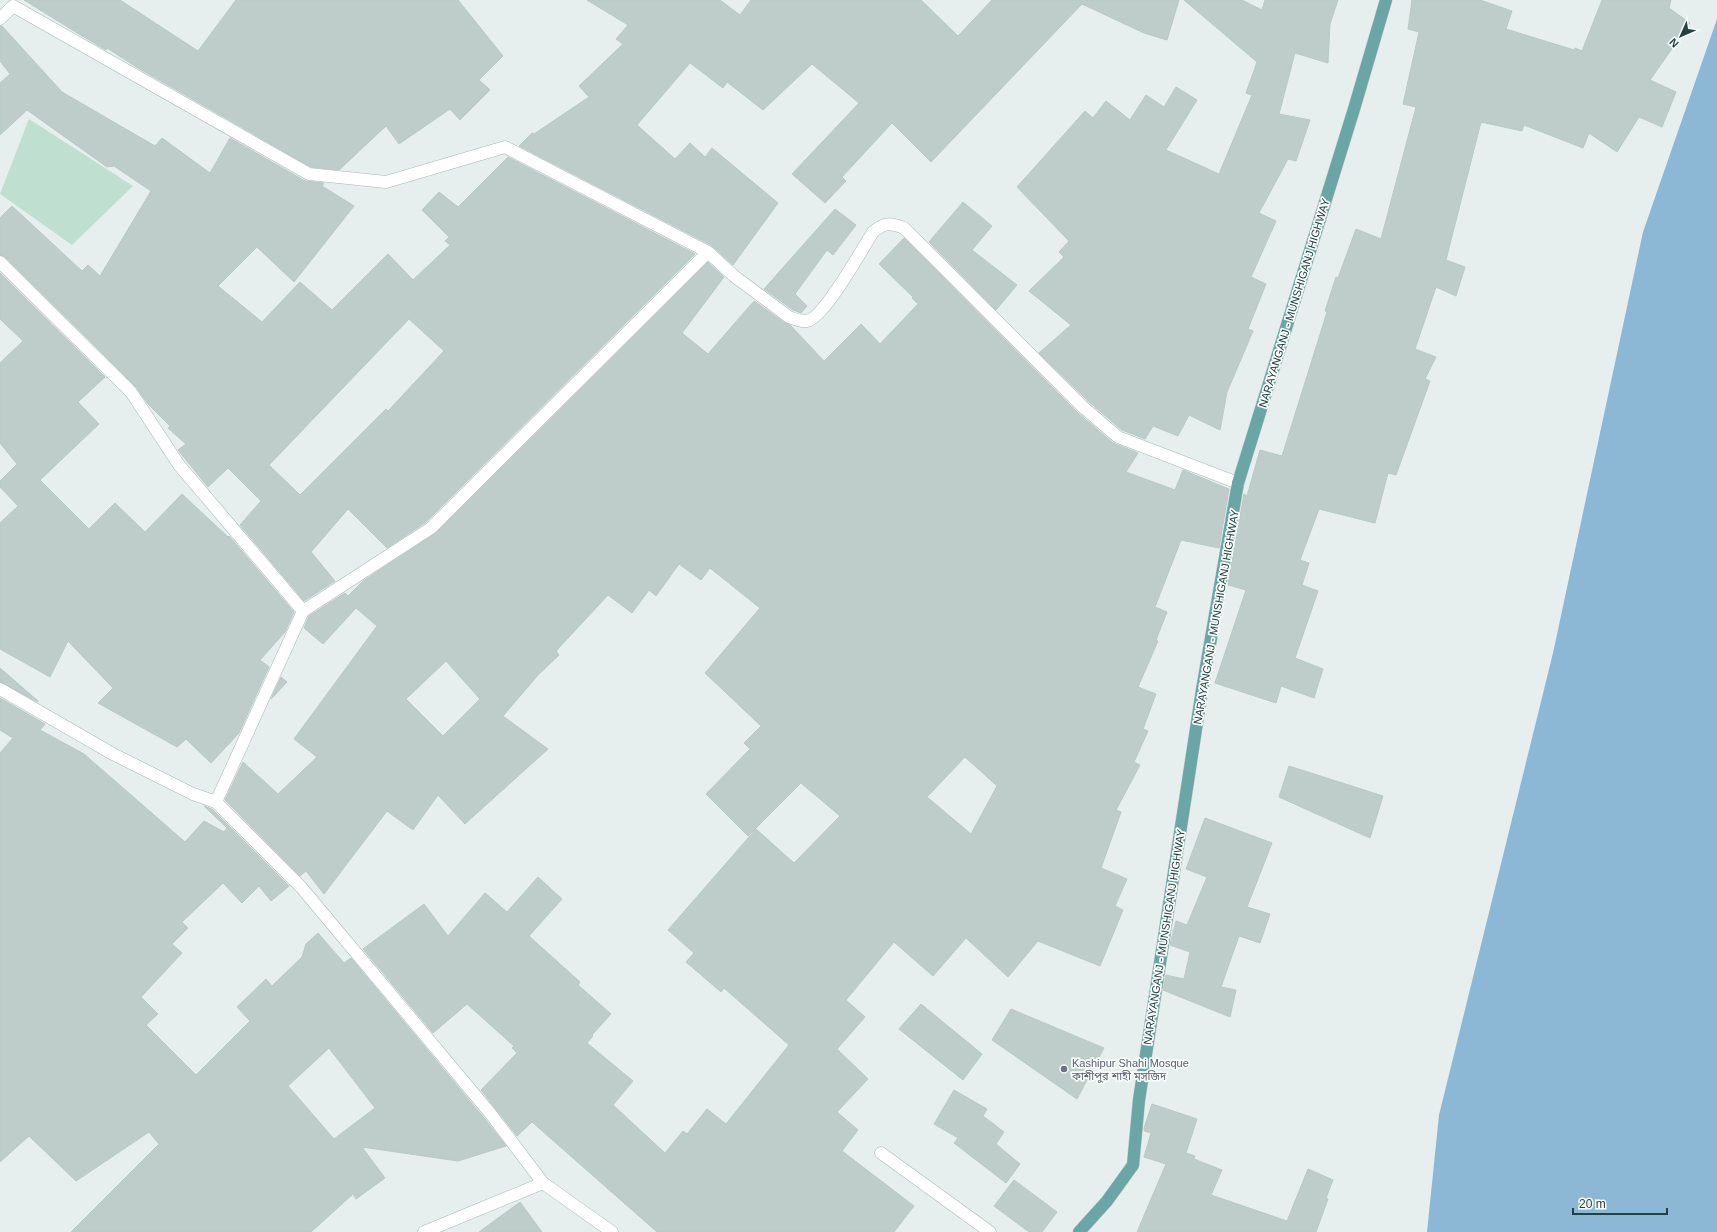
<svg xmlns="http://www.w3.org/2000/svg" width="1717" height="1232" viewBox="0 0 1717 1232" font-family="Helvetica,'Noto Sans Bengali',sans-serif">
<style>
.green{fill:#bfe0d0}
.water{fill:#8db8d5}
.building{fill:#becdca;stroke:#b8c9c6;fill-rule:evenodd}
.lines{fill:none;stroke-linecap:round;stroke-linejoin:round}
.minor-casing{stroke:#a8b8b6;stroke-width:13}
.primary-casing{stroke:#c2caca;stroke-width:13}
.minor{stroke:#fff;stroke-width:12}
.primary{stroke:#69a6a5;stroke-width:12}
.worship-dot{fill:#6b7280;stroke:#f7fbfa;stroke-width:1.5}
.labels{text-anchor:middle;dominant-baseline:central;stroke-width:3.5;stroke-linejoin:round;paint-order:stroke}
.street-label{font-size:11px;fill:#244242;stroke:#f7fbfa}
.worship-label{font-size:11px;fill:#5b616d;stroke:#f7fbfa;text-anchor:start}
</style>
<rect width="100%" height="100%" fill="#e6efed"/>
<path class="green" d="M29,119L133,186L72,245L0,194Z"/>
<path class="water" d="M1717,19V1232H1427L1439,1115L1553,653L1643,232Z"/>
<path class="building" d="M24,0H120L198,51L236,0H458L503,56L479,80L490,90L460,120L450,109L399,144L386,126L339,170L311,167L138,68L107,48L106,50L79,34Z
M587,0H720L740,15L751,0H921L958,36L992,0H1179L1167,40L1144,33L1082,4L931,162L892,123L842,177L846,181L825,203L792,174L859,103L812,64L763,110L727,82L723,88L690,63L637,125L675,159L690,143L705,157L712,148L778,203L733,265L711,245L519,146L532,133L534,134L589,97L579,86L623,44L616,39L628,25Z
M1184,0H1242L1262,10L1265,0H1338L1330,24L1328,63L1295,53L1279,114L1310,120L1296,161L1288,159L1259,213L1276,221L1251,277L1266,284L1248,329L1253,331L1227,392L1220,430L1189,415L1178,436L1153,426L1145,439L1122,430L1088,401L1039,353L1071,325L1029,291L1064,257L1059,252L1069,241L1017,187L1085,111L1093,118L1106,101L1130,120L1146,95L1164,107L1176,87L1197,100L1166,150L1219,174L1252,95L1246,93L1257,62Z
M1412,0H1480L1512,11L1506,29L1574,50L1575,48L1582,51L1602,0H1671L1669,8L1690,23L1650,80L1676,92L1662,127L1639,117L1617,152L1589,133L1583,148L1524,125L1522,131L1481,122L1446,260L1465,267L1456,296L1436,287L1415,349L1436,357L1425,379L1430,381L1396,475L1388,473L1375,523L1319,509L1300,560L1309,563L1302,585L1318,591L1295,658L1323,669L1314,698L1281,686L1276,703L1215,683L1246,590L1228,585L1244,494L1247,496L1260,450L1282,456L1327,312L1325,311L1336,277L1338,278L1356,229L1381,239L1416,107L1403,104L1419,32L1408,29Z
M0,26H2L62,92L155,146L162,138L210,173L230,138L305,181L324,183L322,186L354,206L294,282L257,247L218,286L262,322L300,282L332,310L388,254L413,280L450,245L445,241L449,237L422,210L439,192L458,207L508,157L695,254L426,522L387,548L348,509L311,552L335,581L304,601L240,525L261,501L228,468L208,487L178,450L186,444L168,428L170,426L148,404L136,387L5,257L0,255V218L12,206L82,271L88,265L100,276L151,191L114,166L107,167L27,110L0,135V83L10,74L0,61ZM409,319L444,351L388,411L386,409L300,495L269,465Z
M963,202L992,226L972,250L1017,285L996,310L929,242Z
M835,209L856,225L833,255L827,250L795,294L807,306L801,313L793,310L764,289Z
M904,238L1078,413L1113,443L1138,453L1126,472L1175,490L1183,470L1229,489L1219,548L1181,540L1155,607L1167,612L1156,640L1158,641L1138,687L1156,694L1143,729L1148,731L1134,762L1140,765L1116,810L1121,812L1101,868L1127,879L1115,906L1123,910L1100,966L1038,941L1008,977L966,938L933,976L894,942L846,1000L865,1017L837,1049L868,1079L837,1112L858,1130L842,1151L914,1206L894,1232H657L532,1122L517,1136L481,1090L517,1053L512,1048L514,1046L467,1004L433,1033L363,949L424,904L448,936L485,893L507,912L538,877L562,899L529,936L580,982L578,985L611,1014L592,1035L593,1036L587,1043L633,1081L613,1105L665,1153L683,1131L687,1134L707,1109L726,1124L789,1045L724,988L721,992L686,962L694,953L668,930L756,829L794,863L840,816L801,783L748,836L706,794L750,749L744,743L761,726L705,673L760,608L710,568L701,580L679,564L656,596L649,590L632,613L608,595L556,651L559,655L538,675L503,716L548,749L465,824L438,795L413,830L387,811L324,894L306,871L300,876L225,800L243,762L278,794L317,757L294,739L377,626L356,608L323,644L304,628L309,616L345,593L348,596L363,581L436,533L708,262L724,277L682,333L708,354L754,301L785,323L790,325L824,361L861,324L880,344L918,304L912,298L913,297L879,264ZM446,661L480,699L443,736L406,699ZM965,757L997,786L971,834L927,797Z
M0,273L105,377L78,402L99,424L40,480L89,529L115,503L145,532L182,494L228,537L229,536L294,612L285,632L260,660L269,667L239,733L211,763L186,739L177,747L98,703L113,688L68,641L50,677L0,649V523L18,506L0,487V481L17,464L0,443V363L23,341L0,319Z
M0,668L38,701V702L0,682Z
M281,677L287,682L271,699Z
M0,698L45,724L40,730L84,754L185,842L204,821L224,832L227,828L204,806L212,809L289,886L271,901L259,886L242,903L223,883L182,922L188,928L172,944L182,953L141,997L158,1014L146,1025L196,1075L250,1021L237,1007L266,979L272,986L302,957L306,944L318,933L344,963L351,958L484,1118L506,1146L458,1161L362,1147L385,1178L356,1199L353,1194L311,1232H71L159,1144L149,1132L76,1181L29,1136L0,1162V753L13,738L0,730ZM329,1048L375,1108L334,1139L288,1086Z
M1289,766L1383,796L1370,838L1279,797Z
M1205,818L1272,843L1247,907L1270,914L1260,943L1239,936L1221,987L1236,990L1230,1017L1163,990L1166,975L1184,979L1190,952L1170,945L1176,921L1187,925L1207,877L1186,869Z
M921,1004L982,1054L963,1080L899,1029Z
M1011,1009L1104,1048L1077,1099L992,1040Z
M954,1090L987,1109L983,1116L1004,1132L996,1144L1020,1164L1006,1183L954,1143L958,1138L934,1124Z
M1152,1104L1197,1119L1186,1153L1195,1156L1194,1159L1222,1170L1211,1195L1287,1221L1308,1169L1333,1180L1326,1198L1328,1199L1316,1232H1137L1166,1164L1144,1157L1151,1133L1144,1131V1128Z
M1014,1180L1057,1212L1042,1232H1029L994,1206Z
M520,1202L542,1232H479Z"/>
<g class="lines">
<defs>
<path id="minor" d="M0,19L13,6L309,174L386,182L505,147L708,252L734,276L789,317C795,319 800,322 807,321C825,317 862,249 873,232C885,222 890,223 904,228L1083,407L1118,437L1238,483
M0,262L131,392L179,465L303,611L431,528L708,252
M0,689L113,754L193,794L216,802L301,887L490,1113L543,1183L612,1232
M216,802L303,611
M881,1153L990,1232
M424,1232L543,1183"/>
<path id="primary" d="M1079,1232L1107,1201L1133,1165L1139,1100L1202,690L1238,483L1354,109L1386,0"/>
</defs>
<use href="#minor" class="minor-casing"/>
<use href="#primary" class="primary-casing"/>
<use href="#minor" class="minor"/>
<use href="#primary" class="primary"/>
</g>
<circle class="worship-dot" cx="1064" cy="1069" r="4"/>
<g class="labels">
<g class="street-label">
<text transform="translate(1294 303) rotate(-73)">NARAYANGANJ - MUNSHIGANJ HIGHWAY</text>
<text transform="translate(1216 617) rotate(-80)">NARAYANGANJ - MUNSHIGANJ HIGHWAY</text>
<text transform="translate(1164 937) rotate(-81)">NARAYANGANJ - MUNSHIGANJ HIGHWAY</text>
</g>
<g class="worship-label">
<text x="1072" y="1063">Kashipur Shahi Mosque<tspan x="1072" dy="13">কাশীপুর শাহী মসজিদ</tspan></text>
</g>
</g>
<g transform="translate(1681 36) rotate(225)" stroke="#f7fbfa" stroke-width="3" paint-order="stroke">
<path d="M0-3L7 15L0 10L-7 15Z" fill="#244242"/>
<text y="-6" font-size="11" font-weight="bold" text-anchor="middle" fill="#244242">N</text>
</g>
<path d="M1573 1208v6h94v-6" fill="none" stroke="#244242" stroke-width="2"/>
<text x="1579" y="1208" font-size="12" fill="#244242" stroke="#f7fbfa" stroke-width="3" paint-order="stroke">20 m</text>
</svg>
